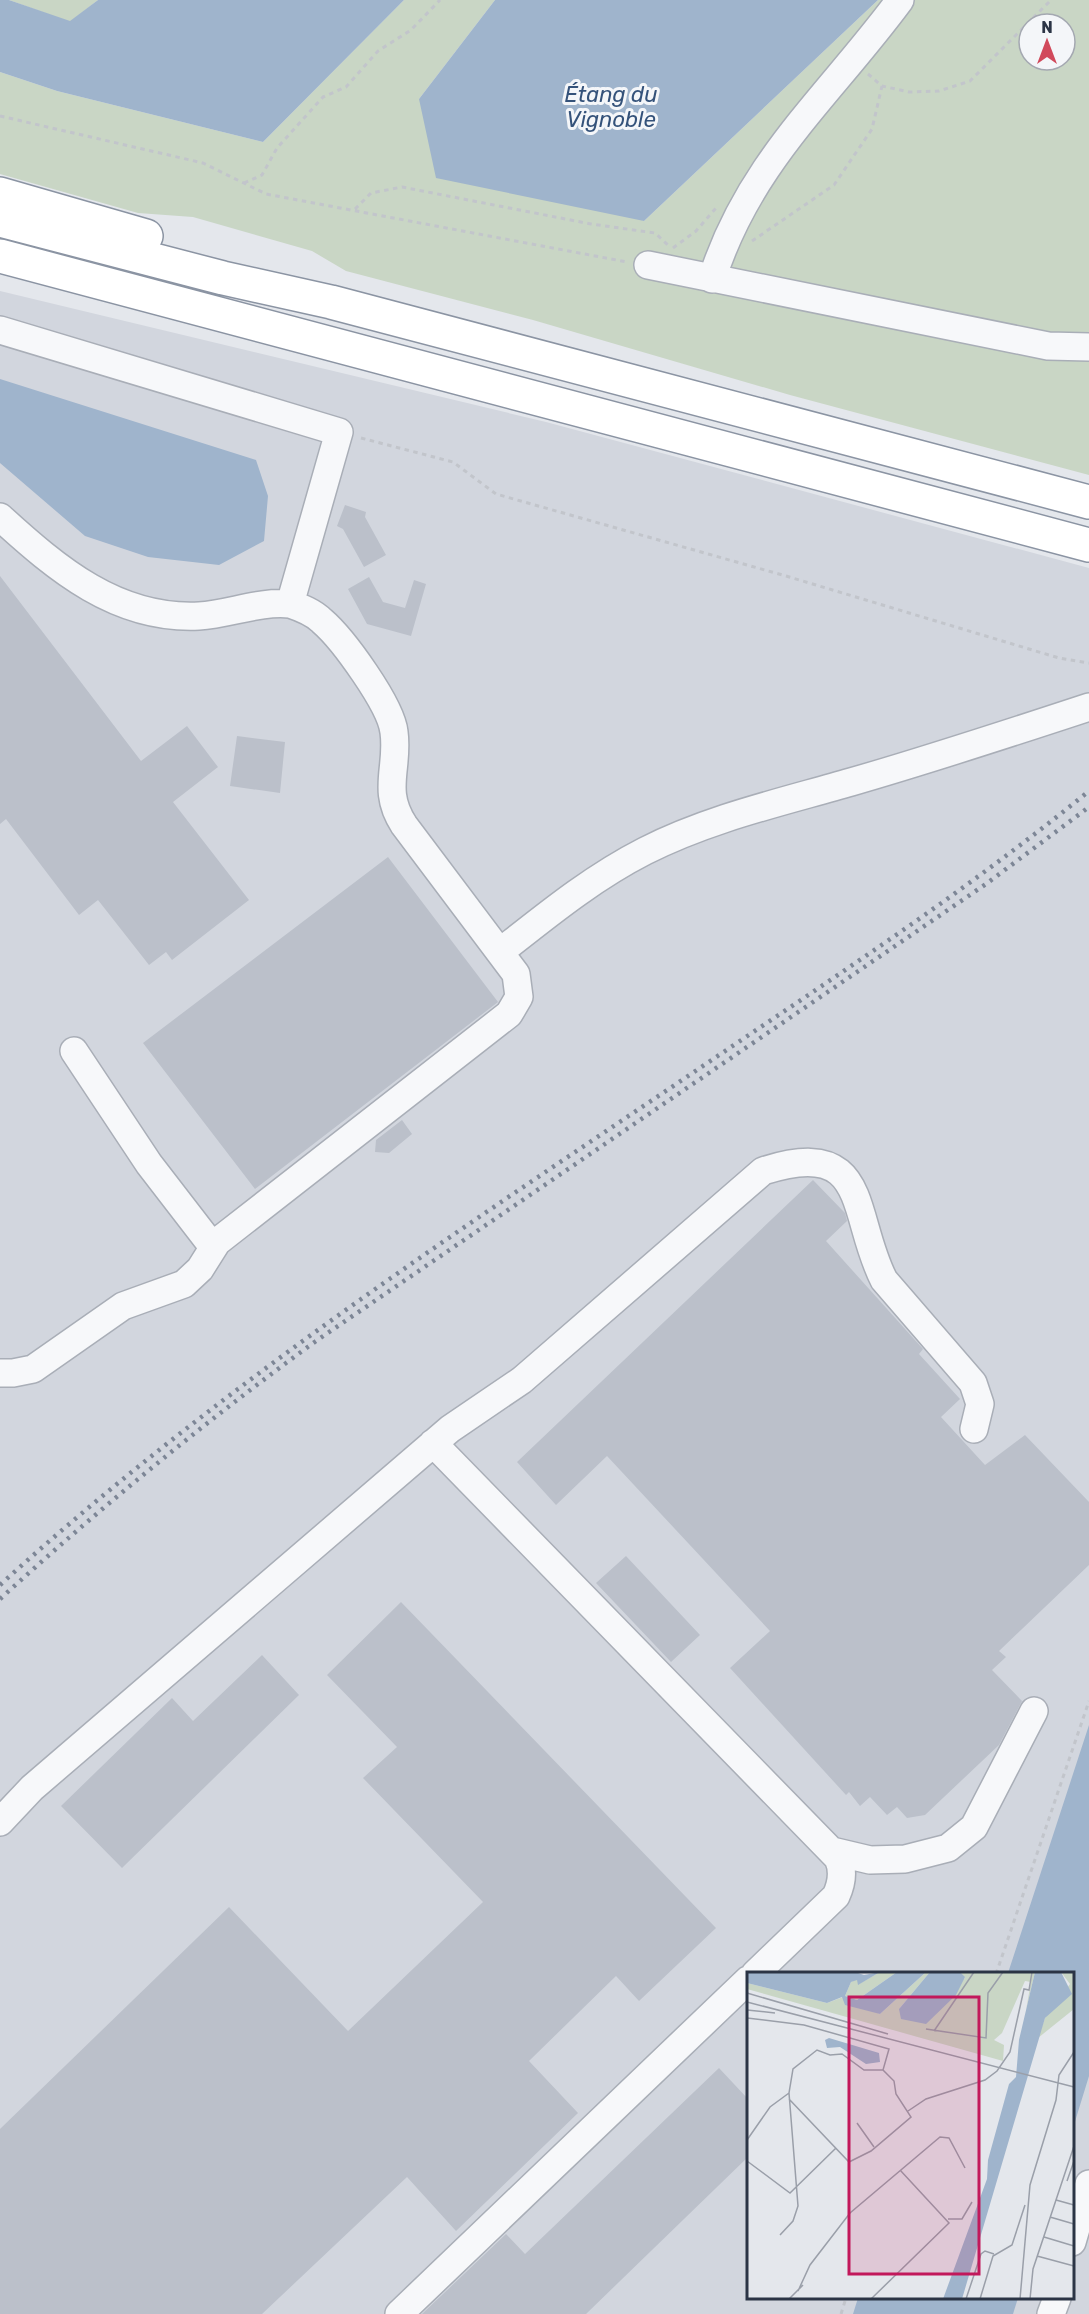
<svg xmlns="http://www.w3.org/2000/svg" width="1089" height="2314" viewBox="0 0 1089 2314" font-family="Rubik,sans-serif">
<style>
.built{fill:#d2d6de;fill-rule:evenodd}
.green{fill:#c9d6c5;fill-rule:evenodd}
.water{fill:#9fb4cc}
.building{fill:#bbc0ca}
.lines{fill:none;stroke-linecap:round;stroke-linejoin:round}
.minor-casing{stroke:#a9aeb7;stroke-width:30}
.highway-casing{stroke:#8b94a3;stroke-width:36}
.path{stroke:#c2c5cb;stroke-width:3;stroke-dasharray:4.5 4.5;stroke-linecap:butt}
.minor{stroke:#f7f8fa;stroke-width:27}
.highway{stroke:#fff;stroke-width:33}
.rail{stroke:#7d8696;stroke-width:4.5;stroke-dasharray:3 6;stroke-linecap:butt}
.labels{text-anchor:middle;dominant-baseline:central;stroke-width:6;stroke-linejoin:round;paint-order:stroke}
.water-label{font-size:22px;font-style:italic;fill:#34527a;stroke:#f4f6f9}
.inset-road{fill:none;stroke:#9a9fa9;stroke-width:1.5}
.view{fill:#c2185b;fill-opacity:0.15;stroke:#c2185b;stroke-width:3}
.inset-edge{fill:none;stroke:#2b3445;stroke-width:3}
</style>
<rect width="100%" height="100%" fill="#e4e7ec"/>
<path class="built" d="M0,291L546,422L1089,568V2314H0ZM748,1974H1072V2298H748Z"/>
<path class="green" d="M9,0H98L70,22Z
M404,0H495L419,99L644,221L878,0H1089V475L790,395L533,320L346,271L312,251L193,217L138,213L0,174V72L57,91L263,142ZM1029,24H1065V60H1029Z"/>
<path class="water" d="M0,0H9L70,21L98,0H404L263,142L57,91L0,72Z
M495,0H878L644,221L436,178L419,99Z
M0,379L256,460L268,496L264,541L219,565L148,557L85,536L0,463Z
M1089,1725V2076L1073,2128L1072,1974L1008,1973Z
M858,2298H1018L1013,2314H853Z"/>
<path class="building" d="M345,505L366,512L365,517L386,555L364,567L343,529L337,526Z
M0,576L141,761L187,726L218,767L173,802L249,900L172,960L166,952L149,965L98,900L79,915L6,819L0,824Z
M369,577L383,602L405,608L414,580L426,584L411,636L367,624L348,589Z
M237,736L285,742L280,793L230,786Z
M388,857L498,1002L255,1189L143,1043Z
M402,1120L412,1134L389,1153L375,1152L376,1140Z
M813,1180L845,1213L847,1221L826,1241L923,1349L919,1354L960,1399L941,1417L985,1465L1025,1435L1089,1502V1565L999,1651L1006,1657L992,1670L1022,1701L999,1745L925,1815L907,1818L897,1807L887,1815L870,1797L860,1806L849,1792L846,1795L730,1668L770,1631L607,1456L556,1505L517,1462Z
M626,1556L700,1635L671,1662L596,1583Z
M401,1602L716,1928L639,2001L616,1976L529,2061L578,2113L456,2231L407,2177L262,2314H0V2129L229,1907L348,2031L483,1902L363,1778L397,1747L327,1675Z
M262,1655L299,1695L122,1868L61,1806L172,1698L193,1721Z
M719,2068L748,2099V2157L586,2314H422L506,2234L525,2254Z"/>
<g class="lines">
<defs>
<path id="minor" d="M648,265L1048,346L1089,347
M712,279C749,162 830,95 900,0
M0,330L339,432L290,604C302,608 313,612 322,621C343,639 391,705 394,732C399,768 381,790 404,825L516,974L519,997L509,1014L217,1242L200,1269L184,1284L123,1306L33,1369L13,1373H0
M0,517C57,569 117,620 199,616C230,614 259,601 290,604
M500,952C547,915 592,878 645,851C710,818 782,802 851,782C931,759 1010,733 1089,707
M74,1051L149,1164L213,1247
M433,1443L838,1858C844,1871 842,1883 836,1896L755,1974
M0,1822L32,1788L450,1429L522,1380L763,1171C871,1136 850,1214 884,1280L973,1383L980,1404L974,1429
M832,1851L870,1860L905,1859L948,1848L974,1827L1034,1711
M1072,2242L1089,2184
M399,2314L748,1980
M1051,2314L1057,2298"/>
<path id="highway" d="M0,194L146,236
M0,220L223,278L331,302L1089,502
M0,256L1089,545"/>
</defs>
<use href="#minor" class="minor-casing"/>
<use href="#highway" class="highway-casing"/>
<path class="path" d="M868,74L882,86L909,92L939,91L970,81L1051,0
M0,116L203,163L266,194L627,262
M244,183L262,175L277,148L323,97L346,87L378,51L411,30L440,0
M355,209L371,193L402,187L591,224L655,233L668,245
M752,241L834,185L872,129L882,86
M673,248L696,231L716,208
M361,438L453,462L496,494L786,576L1059,658L1089,663
M996,1974L1089,1701
M841,2314L846,2298"/>
<use href="#minor" class="minor"/>
<use href="#highway" class="highway"/>
<path class="rail" d="M0,1585C225,1380 480,1217 731,1047C853,965 975,884 1089,791
M0,1599C101,1507 206,1421 316,1341L986,884L1089,807"/>
</g>
<g class="labels">
<g class="water-label">
<text x="611" y="94">Étang du<tspan x="611" dy="25">Vignoble</tspan></text>
</g>
</g>
<g transform="translate(747 1972)">
<rect width="327" height="327" fill="#e4e7ec"/>
<path d="M133,0H150L110,28L98,24L104,10L110,7L112,12ZM179,0H183L152,37L218,6L213,0H288L279,38L284,10L278,9L255,61L247,68L257,73L256,89L0,17V11L80,31L96,25L133,42ZM314,0H327V37L291,66L298,46L323,12Z" fill="#c9d6c5"/>
<path d="M0,0H108L117,3L133,0L111,13L110,8L104,10L98,24L110,28L150,0H179L133,42L98,33L95,25L80,31L0,11ZM183,0H213L218,5L209,23L179,52L154,47L152,37ZM288,0H314L325,22L298,46L215,327H196L240,207L241,188L262,112L269,105L272,68ZM82,66L132,81L133,90L119,92L93,75L80,76L78,68Z" fill="#9fb4cc"/>
<path class="inset-road" d="M236,0H255M0,21L141,62M0,30L327,115M0,38L28,41M0,46L57,53L142,77L136,98L147,109L149,122L164,145L124,179L102,190L42,127M179,57L239,66L241,21L256,0M187,59L227,0M161,139L179,127L238,108L250,99L263,80L277,17L282,18L285,0M110,151L127,175M0,168L23,135L42,121M0,189L43,221L89,176M320,209L327,189M309,228L327,233M303,245L327,252M201,247H215L225,230M33,263L46,249L51,234L42,121L46,97L70,78L83,83L95,82L117,98H136M297,265L327,274M290,284L327,294M51,319L63,293L103,241L193,165L202,166L218,196M42,327L56,313M124,327L202,251L153,198M219,327L234,282L238,279L247,282M233,327L246,284L265,273L278,233M273,327L283,213L309,128L312,103L327,80M283,327L286,297L327,174"/>
<path class="view" d="M102,25H232V302H102Z"/>
<rect width="327" height="327" class="inset-edge"/>
</g>
<g transform="translate(1047 42)"><circle r="28" fill="#f4f6f9" stroke="#a4a8b1" stroke-width="1.5"/>
<path d="M0-4.5L10 22L0 15L-10 22Z" fill="#d1495b"/>
<text y="-9" font-size="16" font-weight="bold" text-anchor="middle" fill="#2b3445">N</text>
</g>
</svg>
